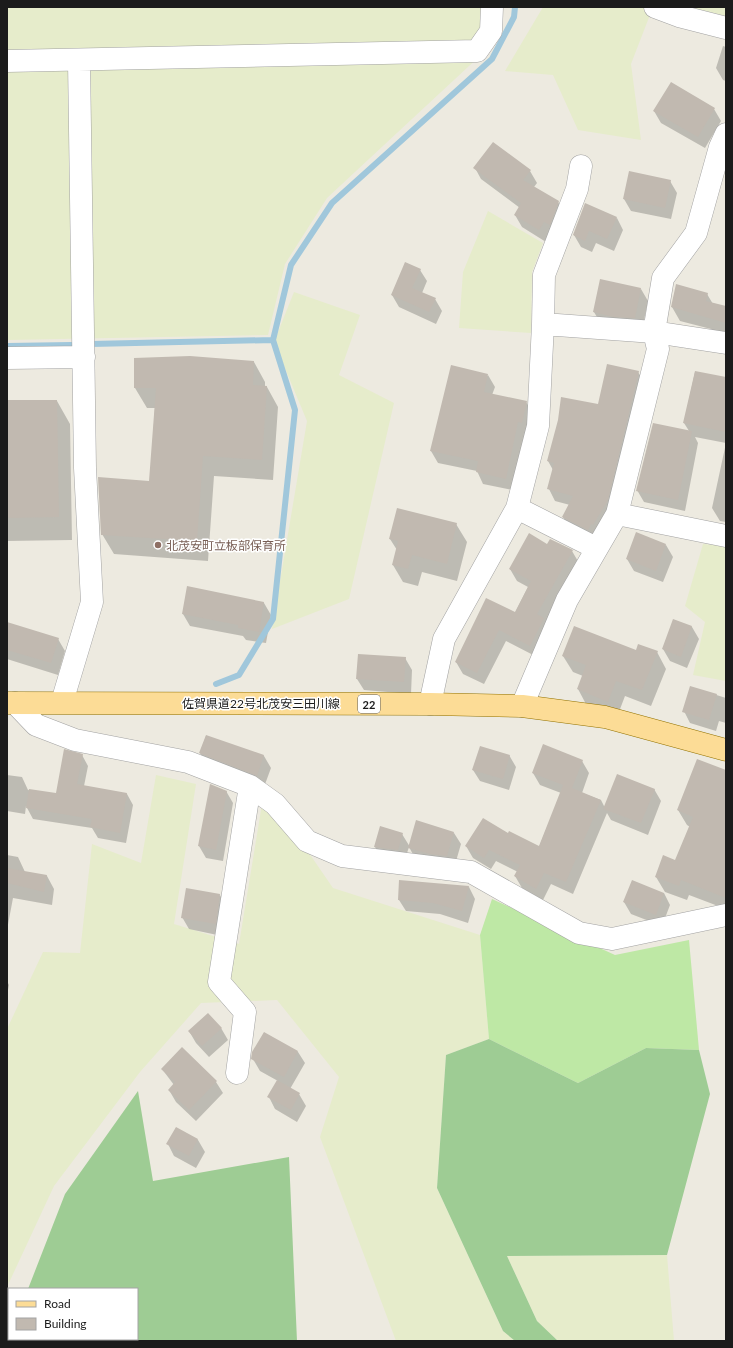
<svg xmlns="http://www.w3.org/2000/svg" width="733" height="1348" viewBox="0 0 733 1348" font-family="Lato,'Noto Sans JP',sans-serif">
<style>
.farmland{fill:#e6eccb}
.grass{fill:#bee8a5}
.forest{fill:#9ecc94}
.shadow{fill:#0003}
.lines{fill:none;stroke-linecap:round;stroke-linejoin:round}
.stream{stroke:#a0c7db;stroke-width:6}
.building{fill:#c1b9b0}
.minor-casing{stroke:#a2a2a2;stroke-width:23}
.primary-casing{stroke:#927200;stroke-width:23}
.minor{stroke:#fff;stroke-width:22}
.primary{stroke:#fcdc96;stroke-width:22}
.education-dot{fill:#8d6e63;stroke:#fff;stroke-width:1.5}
.labels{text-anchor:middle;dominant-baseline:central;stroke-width:3;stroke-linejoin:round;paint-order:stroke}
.shield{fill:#fff;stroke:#5f5f5f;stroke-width:1}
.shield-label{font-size:11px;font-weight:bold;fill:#1b1b1b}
.education-label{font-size:12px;fill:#785e54;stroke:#fff;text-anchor:start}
.street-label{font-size:12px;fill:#1b1b1b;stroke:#fff}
</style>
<rect width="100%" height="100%" fill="#edeae0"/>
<path class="farmland" d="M7,7H482L483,53L327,198L285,264L268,335L7,340Z
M543,7H653L631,64L641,140L578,130L553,75L505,71Z
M689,7H726V16Z
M488,211L543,243L532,272L531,333L459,328L463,272Z
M294,292L360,315L339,375L394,403L349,599L272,629L307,421L274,342Z
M703,544L726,546V681L693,675L705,622L685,606Z
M156,775L196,784L174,924L239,944L262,804L311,856L333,888L480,935L489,1039L446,1055L437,1188L503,1331L515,1341H396L320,1137L339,1077L277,1000L201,1003L140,1072L54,1186L7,1287V1029L43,952L80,953L92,844L141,863Z
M667,1255L674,1341H558L537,1321L507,1256Z"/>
<path class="grass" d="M492,899L615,955L689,940L699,1050L646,1048L578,1083L489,1039L480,935Z"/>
<path class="forest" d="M489,1039L578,1083L646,1048L699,1050L710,1094L667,1255L507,1256L537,1321L558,1341H515L503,1331L437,1188L446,1055Z
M138,1091L153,1181L289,1157L297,1341H7L9,1337V1339H137V1289H28L65,1194Z"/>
<path class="shadow" d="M723,46L726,47V81L723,80L716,68Z
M714,109L721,121L705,148L661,123L654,111Z
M475,168L530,171L537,183L534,187L558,202L565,214L546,242L522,227L515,215L520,208L481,179Z
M670,181L677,193L671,219L631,211L624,199Z
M617,218L623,230L614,251L596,243L592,252L581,247L574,235Z
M406,263L420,270L427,281L422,293L435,299L442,311L436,324L399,307L392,295Z
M641,289L648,301L642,330L601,324L594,312Z
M707,294L713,304L726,307V342L717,340L711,329L680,321L672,307Z
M254,362L265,382V387H267L278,407L273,480L214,476L208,561L114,554L102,534L150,482L155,408H147L135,388Z
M638,372L645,384L600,537L570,529L563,517L570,505L555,501L549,489L553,470L548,461L599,405Z
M695,372L726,378V522L720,521L712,508L726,443L695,437L698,443L685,511L644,502L637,490L689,431L684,423Z
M488,375L495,387L492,395L526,402L533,414L529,434H525L513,490L483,484L477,471L438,463L431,451Z
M7,401H57L70,424L72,540L7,541Z
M456,524L467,542L457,581L422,572L418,586L403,582L393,565L397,550L390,539Z
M666,545L673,557L663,582L634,571L627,559Z
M572,551L579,563L537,657L506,641L484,684L463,674L456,662L515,613L528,587L517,581L510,569Z
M188,587L264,603L271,615L266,643L246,640L243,636L190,626L183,614Z
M674,620L692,627L699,639L687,668L670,661L663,649Z
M7,623L58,639L65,651L58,675L7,659Z
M636,651L657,652L666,669L651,706L625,696L617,717L587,706L578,689L583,676L573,672L563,656Z
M405,658L412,670L411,694L364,690L357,679Z
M691,687L726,698V723L719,721L716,731L690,723L684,711Z
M206,736L264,756L271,768L264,787L207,765L200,753Z
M82,755L88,766L84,786L127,794L133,805L126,843L98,838L92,828L33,819L26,806L25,814L7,811V775L22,777L28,790L57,794Z
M509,755L516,767L509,790L480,781L473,770Z
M582,761L589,773L582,793L601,800L605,808L654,789L661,801L648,835L611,820L607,813L573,894L551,884L543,900L522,888L515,876L518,872L496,861L491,869L473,858L466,846L508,835L539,847L561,793L540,785L533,773Z
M726,772V909L689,895L687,900L665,892L656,877L676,862L690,827L687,825L678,810Z
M226,791L233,803L223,861L206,858L199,846Z
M381,827L402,834L410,847L454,833L461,844L454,868L416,860L409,847L404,862L382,859L375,847Z
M7,855L18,857L25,872L47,876L54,889L52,905L13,898L7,930Z
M469,887L475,899L468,923L440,914L406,911L399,900Z
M664,893L670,905L662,926L631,914L624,902Z
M220,895L226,907L222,936L189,929L182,917Z
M7,981L9,985L7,995Z
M221,1028L228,1040L209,1057L196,1043L189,1031Z
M264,1033L298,1052L305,1063L290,1089L299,1094L306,1106L297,1122L275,1109L269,1097L278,1081L260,1071L253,1059Z
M162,1069L216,1082L223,1093L196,1121L176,1102L169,1090L174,1085Z
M176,1128L198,1140L205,1152L196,1168L174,1156L168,1144Z"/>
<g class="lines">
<path class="stream" d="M91,344L273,340
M7,346L71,345
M216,684L239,675L273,619L295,410L273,340L291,265L332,203L492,59L514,17L515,7"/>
</g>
<path class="building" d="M671,82L715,108L698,137L653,111Z
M493,142L531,170L523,180L559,201L550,225L544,222L539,230L514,215L521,203L473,168Z
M629,171L671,180L665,208L623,199Z
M585,203L617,217L607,239L589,231L585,241L573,235Z
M405,262L421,269L412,288L436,298L429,312L391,295Z
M600,279L641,288L635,318L614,317L593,312Z
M676,284L708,293L706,301L726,306V323L671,307Z
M190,356L254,361L253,385L267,386L262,460L203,456L197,541L101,535L98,477L149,481L156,388H134V358Z
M607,364L639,371L608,500L593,525L591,524L588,530L562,517L573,496L547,489L554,463L547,461L558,420L561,397L598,404Z
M451,365L488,374L484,392L527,401L522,423L518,422L506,479L476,472L478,461L430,451Z
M695,371L726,377V432L683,423Z
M7,400H57L59,517L7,518Z
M653,423L692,431L678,500L636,491Z
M397,508L457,523L447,564L412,555L408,569L392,565L398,541L389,539Z
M636,532L666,544L656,571L626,559Z
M529,533L547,544L550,539L573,550L537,614L544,618L530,646L499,630L477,673L455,662L486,598L515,612L531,581L509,569Z
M187,586L264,602L259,632L238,628V625L182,614Z
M673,619L692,626L681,657L662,649Z
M7,622L59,638L51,663L7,650Z
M574,626L636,650L638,644L658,651L642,690L616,681L608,702L577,689L586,665L562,656Z
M358,654L406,657L404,682L356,679Z
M690,686L717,694L709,720L682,712Z
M206,735L264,755L257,776L199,753Z
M543,744L583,760L572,788L601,800L566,882L544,873L536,889L514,876L520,865L489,850L484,858L465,846L483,818L508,833L509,831L539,846L563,785L532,773Z
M480,746L510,755L503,779L472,770Z
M64,749L83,754L77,784L127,793L120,833L90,827L92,819L26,808L29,789L56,793Z
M697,759L726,770V898L681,880L679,886L655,877L663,855L675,860L693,817L677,810Z
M617,774L655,789L641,823L603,809Z
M210,784L227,791L216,850L198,846Z
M416,820L454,832L447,856L430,854L408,848Z
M380,826L403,833L398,850L374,847Z
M7,868L47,875L44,892L7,883Z
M399,880L469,886L462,911L433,903L398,900Z
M632,880L664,893L656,915L623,902Z
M186,888L220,894L216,924L181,918Z
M208,1013L222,1028L202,1046L188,1031Z
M264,1032L298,1051L284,1077L251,1059L252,1052Z
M182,1047L217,1081L189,1110L168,1090L175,1082L161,1069Z
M277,1080L300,1093L291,1110L267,1097Z
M176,1127L198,1139L189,1156L166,1144Z"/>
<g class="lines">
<defs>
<path id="minor" d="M655,7L679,16L726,28
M7,61L477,51L491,31L492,7
M543,324L544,275L577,189L581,166
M7,358L84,357
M517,508L596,548
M617,514L726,536
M62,702L92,602L85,468L79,61
M15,703L36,725L75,740L188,762L250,786L275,804L307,841L342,856L471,872L579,933L612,939L726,915
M430,704L444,639L517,508L538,426L543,324L654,332L726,343
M522,706L567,600L617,514L658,349L654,332L663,278L696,233L720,147L726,134
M237,1073L245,1012L219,982L250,786"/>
<path id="primary" d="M7,703L430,704L522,706L605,717L726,750"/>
</defs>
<use href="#minor" class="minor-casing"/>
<use href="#primary" class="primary-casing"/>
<use href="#minor" class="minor"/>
<use href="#primary" class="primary"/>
</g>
<circle class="education-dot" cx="158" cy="545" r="4"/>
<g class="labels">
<rect class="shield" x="358" y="695" width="22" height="18" rx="3"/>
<g class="shield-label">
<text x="369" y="704">22</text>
</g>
<g class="education-label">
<text x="166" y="545">北茂安町立板部保育所</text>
</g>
<g class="street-label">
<text x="261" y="703">佐賀県道22号北茂安三田川線</text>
</g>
</g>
<rect width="733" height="1348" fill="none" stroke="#1b1b1b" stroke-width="16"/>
<rect x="8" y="1288" width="130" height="52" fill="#ffffff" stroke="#a4a4a4"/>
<rect x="16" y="1301" width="20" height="6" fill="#fcdc96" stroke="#a4a4a4"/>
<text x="44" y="1308" font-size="12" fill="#1b1b1b">Road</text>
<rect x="16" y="1318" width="20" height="12" fill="#c1b9b0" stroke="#a4a4a4"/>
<text x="44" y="1328" font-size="12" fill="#1b1b1b">Building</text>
</svg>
